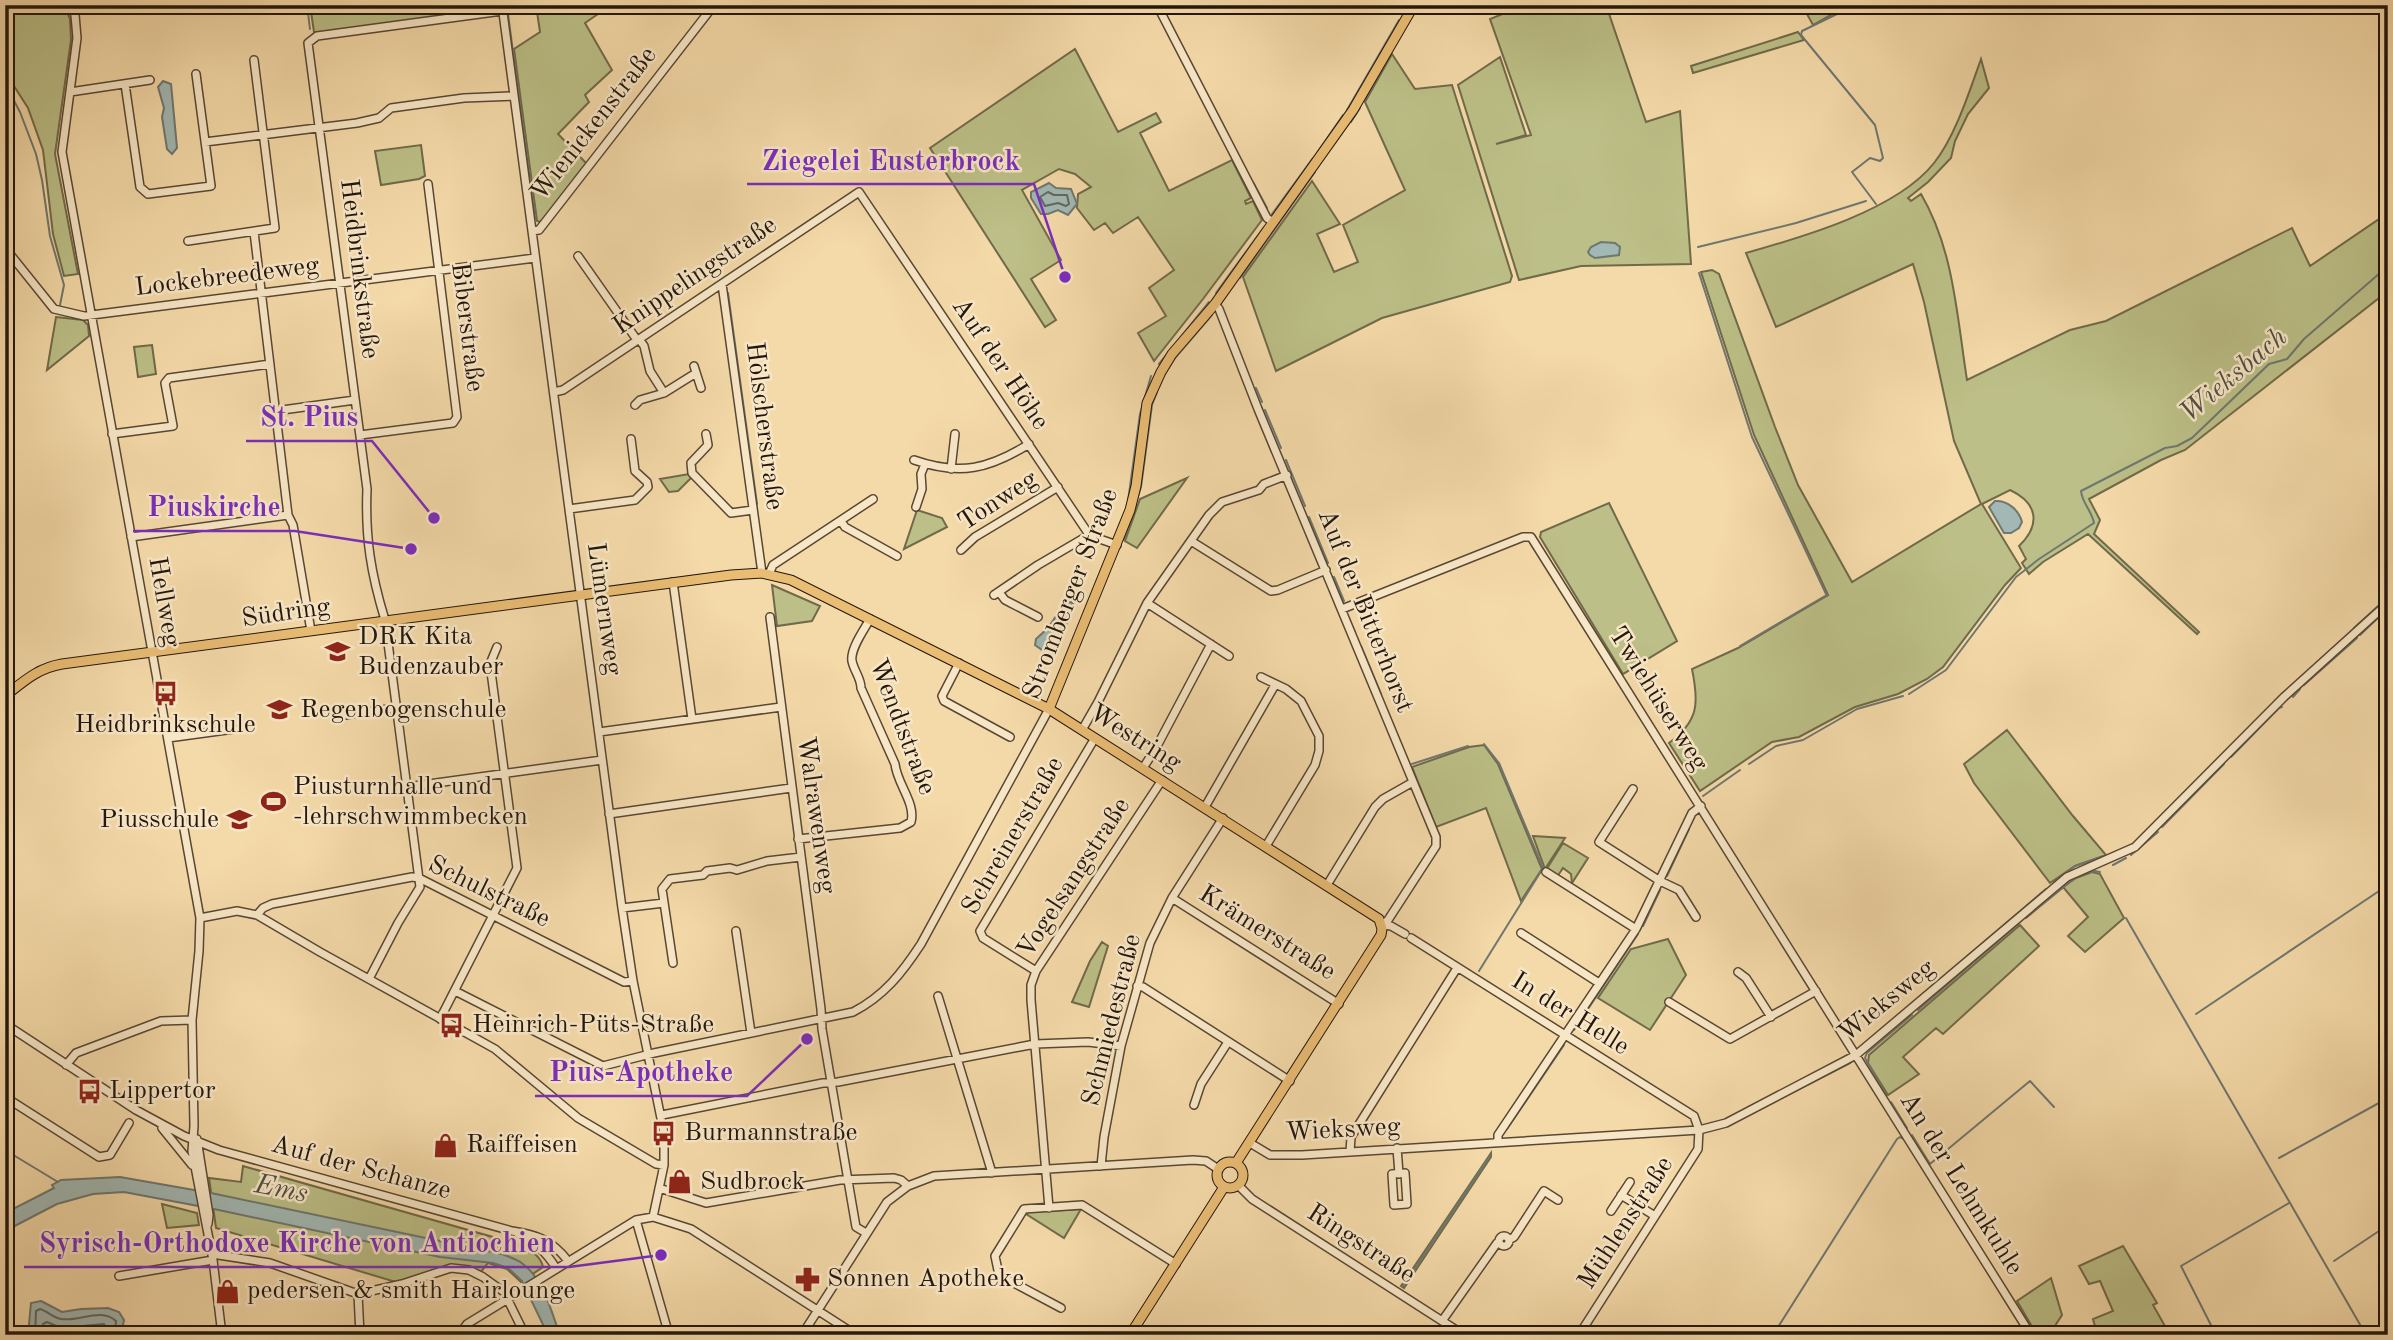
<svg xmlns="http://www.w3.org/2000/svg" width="2393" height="1340" viewBox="0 0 2393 1340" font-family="'Old Standard TT',serif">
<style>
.green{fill:#bcbf87;stroke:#706a4a;stroke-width:2}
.water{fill:#a1b8b4;stroke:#6f7771;stroke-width:2}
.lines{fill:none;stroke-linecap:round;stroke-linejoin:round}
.shore{stroke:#626760;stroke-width:2}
.stream{stroke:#6f7771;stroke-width:2}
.minor-casing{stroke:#584734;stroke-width:10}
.major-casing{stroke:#23160d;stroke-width:11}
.minor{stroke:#f8e7c7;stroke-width:7}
.major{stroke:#eabd74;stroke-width:9}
.labels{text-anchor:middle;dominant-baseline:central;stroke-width:5;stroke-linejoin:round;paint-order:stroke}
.street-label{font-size:26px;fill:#23160d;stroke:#f8e7c7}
.poi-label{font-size:26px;fill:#23160d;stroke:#f8e7c7;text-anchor:start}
.water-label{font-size:28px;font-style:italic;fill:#4f4f47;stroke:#f8e7c7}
.leader{fill:none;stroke:#7b2cbf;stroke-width:2.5}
.callout-dot{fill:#7b2cbf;stroke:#f8e7c7;stroke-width:2.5}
.callout-label{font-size:28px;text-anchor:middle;font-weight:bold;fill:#7b2cbf;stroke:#f8e7c7;stroke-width:5;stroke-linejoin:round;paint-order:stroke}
</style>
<rect width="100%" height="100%" fill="#f5daa9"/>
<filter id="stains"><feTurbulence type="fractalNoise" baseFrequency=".00286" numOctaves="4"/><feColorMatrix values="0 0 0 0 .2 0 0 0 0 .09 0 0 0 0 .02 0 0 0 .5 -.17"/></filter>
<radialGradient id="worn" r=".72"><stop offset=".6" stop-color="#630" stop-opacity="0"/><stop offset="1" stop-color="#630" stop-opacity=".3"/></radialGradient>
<path class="green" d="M21,5H64L70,19L71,40L55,154L78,274L64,276L53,234L43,150L28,108L12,83L5,86V7L8,11Z
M310,5H495L496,9L320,33L314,32Z
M536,5H611L585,23L612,70L585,95L589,102L558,134L587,164L541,222L537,221L514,49L540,32Z
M1525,5H1606L1646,122L1680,111L1691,264L1581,266L1519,280L1458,85L1500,57L1526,135L1496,144L1531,135L1490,19Z
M1802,5H1841L1836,12L1813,25Z
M1798,32L1804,40L1693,73L1691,66Z
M1075,49L1118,132L1156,113L1161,122L1140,133L1169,191L1232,160L1251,198L1245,201L1246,204L1253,201L1262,220L1203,299L1154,361L1138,333L1166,316L1149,288L1174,270L1138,217L1113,233L1105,223L1094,230L1077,208L1078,194L1091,187L1075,174L1059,169L1022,190L1061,260L1031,279L1056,320L1045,327L930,148Z
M1392,54L1415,89L1452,85L1512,276L1510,282L1382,318L1276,371L1243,277L1312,181L1340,224L1317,234L1334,272L1358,262L1343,225L1405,190L1365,102Z
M1981,59L1989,88L1968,114L1955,141L1951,158L1928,182L1908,198L1911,201L1921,194C1954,250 1957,317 1967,380L2070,330L2106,321L2292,228L2310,266L2388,213V291L2185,450L2161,460L2089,499L2100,520L2094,534L2199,632L2197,634L2088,534L2043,562L2029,574L2022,563L2026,559L2019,546C2041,525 2038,503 2010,490L1982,504L2021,568L2005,585L1943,667L1927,679L1898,694L1855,707L1799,737L1772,742L1700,791L1669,743C1699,721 1699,703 1692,669L1738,648L1828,595L1754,435L1701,272L1712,270L1719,274L1775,427L1798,485L1852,582L1981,504L1954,441L1924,302L1913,264L1776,327L1746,253C1803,237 1897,210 1934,163C1955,137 1970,90 1981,59Z
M421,145L425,176L419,179L381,185L375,151Z
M56,317L83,320L88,325L89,336L47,370Z
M152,345L156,374L138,377L134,347Z
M689,474L692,477L678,491L669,492L660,479Z
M1187,478L1137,548L1125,541L1140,499Z
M1609,503L1677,641L1623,674L1540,537L1541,532Z
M917,510L942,518L947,527L904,549Z
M772,585L820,606L812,621L777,626Z
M2007,730L2073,816L2106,855L2075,866L2050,883L1974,783L1964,764Z
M1484,745L1498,764L1542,869L1521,901L1486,808L1436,827L1412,767L1469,747Z
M1533,836L1565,838L1545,869Z
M1563,843L1588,858L1572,883L1571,874L1563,868L1557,877L1546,870Z
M2092,872L2100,874L2124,918L2085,952L2068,936L2088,917L2063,887L2076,878Z
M2020,925L2039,946L1943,1034L1936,1028L1903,1057L1919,1074L1888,1095L1868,1063L1869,1055Z
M1668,939L1686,975L1650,1030L1598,998L1631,949Z
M1102,942L1108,946L1089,1007L1072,1002L1090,961Z
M1491,1153V1157L1404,1288L1401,1286Z
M243,1166L514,1243C526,1249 540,1253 543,1267L521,1282L507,1269L488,1263L480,1273L450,1266L399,1283L216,1228L209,1178L241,1182Z
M162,1204L197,1213L199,1225L167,1228Z
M1081,1209L1064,1238L1026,1214L1029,1212Z
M2123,1246L2157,1303L2153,1305L2170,1335H2084L2096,1330L2093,1319L2113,1311L2100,1281L2089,1284L2079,1266Z
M2051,1278L2062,1315L2049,1335H2037L2017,1301Z"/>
<path class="water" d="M163,81L171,84L177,148L172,154L167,149L162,117L164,108L158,87Z
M1049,183L1056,188L1071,189L1077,204L1068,215L1058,210L1048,214H1041L1031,198V192Z
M1601,242L1615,243L1620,247L1619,255L1595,258L1590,255L1588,252L1591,247Z
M1995,501C2007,500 2019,510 2022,522L2019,528L2011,533H2004L1989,507Z
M1071,602L1073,604L1058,649L1048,654L1035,645L1036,639L1048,628L1065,603Z
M120,1177L211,1193L502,1254C509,1257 517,1259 523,1264C544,1280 551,1311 560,1335H548L522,1281L508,1268L493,1263L440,1257L214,1209L124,1192L93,1194L57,1204L5,1231V1213L54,1188L52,1185L61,1180Z
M41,1301L62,1312L81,1309L108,1308L119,1312L124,1320L121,1335H28L31,1303Z"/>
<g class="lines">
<path class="shore" d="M1048,192L1054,195H1067L1069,204L1066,206L1058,203L1045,206L1040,197Z
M35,1335L36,1311L40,1309C47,1311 54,1318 61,1319C79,1322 101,1307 116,1321L115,1335
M43,1335V1324L47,1322L61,1328L104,1324L106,1327V1335"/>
<path class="stream" d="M307,5L310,29
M507,5V7
M1843,5L1837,14L1802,31L1801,35L1875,125L1883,158L1880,161L1870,158L1852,172L1876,204
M508,14L535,219
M1402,14L1407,5
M5,84L20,112L36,154L42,180L50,236L64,285L60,305
M1364,101L1388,59
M1347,110L1399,20
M1351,122L1360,108
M1317,153L1343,115
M596,162L719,5
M1253,182L1267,208
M1272,214L1313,158
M1698,247L1796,223L1866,201
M735,271L780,240
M1699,273L1752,437L1827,596
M1240,278L1315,172
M728,293L757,504
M1216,293L1264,227
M1159,364L1209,302
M1165,374L1175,358L1212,315
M1256,388L1262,402
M1265,410L1281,448
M1286,460L1305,506
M1128,501L1140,414L1151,376
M1309,517L1328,563
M1124,540L1141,487L1152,405L1157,392
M1334,577L1344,601
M1348,617L1355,632
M2354,628L2388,597
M2360,635L2383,613
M1361,646L1381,694
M1740,646L1825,596
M2304,685L2357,638
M1909,694L1946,670L2016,577L2039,559L2094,523C2092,511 2082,503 2081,491L2165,448L2177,446L2192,438L2269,364L2287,359L2304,339L2388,266
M2293,697L2300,689
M1386,708L1395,729
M2231,757L2279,708L2282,707
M1412,764L1468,746
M1749,764L1776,746L1803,740L1857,709L1903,696
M1703,796L1740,770
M2162,827L2224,764
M2131,855L2158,832
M2113,865L2126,858
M2084,873L2095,871L2100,872
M1667,876L1689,829
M2054,882L2075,866L2105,856
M2026,918L2076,877
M2126,918L2366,1335
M1643,926L1660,890
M1479,971L1543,868L1499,763L1484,744
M1918,998L2046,889
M1918,1010L2018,924
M2196,1014L2388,885
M1574,1030L1638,934
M1886,1095L1865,1058L1867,1053L1912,1015
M1891,1102L1907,1128
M1764,1107L1850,1063
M1507,1129L1564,1045
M1912,1135L1930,1164L2030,1081L2054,1107
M5,1150L58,1182
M2279,1158L2388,1098
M2334,1261L2388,1225
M1403,1286L1490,1156
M1773,1335L1897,1139L1900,1137L1904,1139
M2216,1335L2181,1266L2289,1203"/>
<defs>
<path id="minor" d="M70,5L75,15L77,38L62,152L200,918L199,951L192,1020L194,1126L192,1151L213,1260L222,1335
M502,5L622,908L633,981L664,1133V1165L653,1217
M1157,5L1267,218L1273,222
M125,84L140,187L148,194L211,186L196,74
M70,92L150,80
M205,142L357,123L379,118L391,108L464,98L513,96
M532,231L539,230L714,5
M254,232L288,515L293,525L311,631
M188,241L275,228L254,60
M5,248L54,309L84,316L535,258
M578,256L637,340
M722,284L762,573
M1215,304L1219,309L1258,409L1436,837V846L1388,920L1382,925
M639,339L644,346L650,371L664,393
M694,366L701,388
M554,392L563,390L859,192L1088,533L1094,537L1117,545
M635,405L640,400L664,393L696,373
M275,411L355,400
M112,434L173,426L165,383L169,378L270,364
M706,434L708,445L691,463L692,473L731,513L753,510
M360,435L453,423L457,417L428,184
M914,460C960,476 989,469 1029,444
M951,469L955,434
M916,507L922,489L921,474L925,464
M569,509L635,500L648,487L647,482L635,471L631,439
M841,521L845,527L897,556
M131,537L288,515
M1191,541L1271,591L1278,590L1326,570
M961,550L975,537L1058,487
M769,574L773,565L873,499
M673,582L692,719
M999,592L1005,600L1038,617
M994,595L1038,565L1089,535
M1147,603L1229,656
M1342,609L1523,537H1531L2031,1335
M770,617L821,1009L822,1029L856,1227L866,1233
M959,663L942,696L944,701L1010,737
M1261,677L1286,689L1301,701L1319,736V751L1315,765L1266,846
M345,715L396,708
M1082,730L1098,702L1147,603L1209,515L1222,502L1259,490L1264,484L1287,475
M599,732L781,707
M168,738L234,729
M1143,768L1156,748L1211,644
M407,787L602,760
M1633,789L1599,842L1660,881L1679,890L1696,917
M1205,807L1275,685
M609,814L791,788
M798,839L900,828L911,822C916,803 897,784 895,764L861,688C861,678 854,671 852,661C850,649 864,630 870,619
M1546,872L1636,929
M1327,885L1375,807L1383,799L1413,782
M1172,898L1339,1004
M622,908L664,903
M257,915L263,908L272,904L412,877L419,878L624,982L633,981
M200,918L237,911L257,915L320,952L495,1049L578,1118L656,1164L664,1165
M1382,925L1391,926L1405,934
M736,931L751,1033
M1521,933L1599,983
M1411,938L1694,1116L1699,1130L1698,1149L1579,1335
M673,963L662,889L670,879L703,875L707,871L730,868L737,870L767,861L801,857
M1036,971L983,938L980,931L1095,738
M1738,972L1746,978L1771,1017
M369,979L398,923L420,887L385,620C371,574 365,538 367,489L308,43L317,36L502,11
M1137,986L1143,987L1290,1081
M455,991L603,1066L654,1053L853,1012C884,996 902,973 921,944L1049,709
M938,996L992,1173
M1669,1002L1730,1039L1816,991
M440,1019L517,868L490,664L497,647
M5,1024L136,1110L184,1136L219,1150L512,1231C538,1235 552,1240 568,1261
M66,1065L76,1053L161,1021L192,1020
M5,1097L99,1157L110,1155L129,1123
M1194,1105L1201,1084L1228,1042
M662,1115L823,1083L838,1082L1035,1044L1088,1042L1121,1046
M162,1128L192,1165
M197,1139L209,1215L208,1224
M1498,1142V1135L1636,929L1692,813L1701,806
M1250,1143L1270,1155H1302L1699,1130L1726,1123L1856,1055L2067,877L2135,847L2284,697L2388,603
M1397,1148L1399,1174
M1350,1152L1351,1137L1457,968
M1101,1166L1104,1137L1121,1046L1150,943L1172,898L1223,818
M1405,1173L1407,1204L1394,1205L1392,1174Z
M1239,1186L1252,1199L1464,1335
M659,1188L706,1203L840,1180L894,1178L901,1180L908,1186
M1621,1195L1655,1216
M1049,1208L1031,1000V985L1036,971L1162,780
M1611,1211L1630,1182
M636,1220L669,1335
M518,1234C536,1243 546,1252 556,1268
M1499 1241a5 5 0 1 1 10 0a5 5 0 1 1-10 0Z
M1509,1240L1514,1237L1544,1191L1558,1200
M212,1254L270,1263L358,1294L402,1284L451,1268L469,1270L483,1277L504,1292L525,1335
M119,1276L213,1260
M358,1294L360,1335
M1061,1308L999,1275L995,1256L1024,1209L1082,1205L1176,1264
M1442,1321L1497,1243H1499
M1583,1328L1593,1335
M222,1333L237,1335
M459,1335L467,1324L636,1220L653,1217L691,1229L856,1335
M802,1335L887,1202L908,1186L934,1176L1193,1160L1206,1161L1218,1169"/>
<path id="major" d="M5,696C24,681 38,668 62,664L731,575L762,573L791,580L1049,709L1379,919L1382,929L1381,935L1236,1163
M1049,709L1130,510L1136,486L1147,403L1161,372L1172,354L1215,304L1353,110L1414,5
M1217 1175a13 13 0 1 1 26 0a13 13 0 1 1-26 0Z
M1130,1335L1224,1187"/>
</defs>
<use href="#minor" class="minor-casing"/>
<use href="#major" class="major-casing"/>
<use href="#minor" class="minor"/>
<use href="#major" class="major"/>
</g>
<defs>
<symbol id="school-bare" viewBox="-9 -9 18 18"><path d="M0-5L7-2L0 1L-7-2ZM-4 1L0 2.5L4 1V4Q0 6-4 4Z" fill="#8f2418" stroke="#f8e7c7" stroke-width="2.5" paint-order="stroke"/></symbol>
<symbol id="bus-bare" viewBox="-9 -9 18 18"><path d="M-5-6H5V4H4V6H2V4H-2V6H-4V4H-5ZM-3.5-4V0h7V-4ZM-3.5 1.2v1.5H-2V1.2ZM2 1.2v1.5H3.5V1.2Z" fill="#8f2418" stroke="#f8e7c7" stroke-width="2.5" paint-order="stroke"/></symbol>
<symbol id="stadium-bare" viewBox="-9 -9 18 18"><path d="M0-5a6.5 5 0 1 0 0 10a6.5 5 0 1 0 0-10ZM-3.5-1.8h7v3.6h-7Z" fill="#8f2418" stroke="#f8e7c7" stroke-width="2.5" paint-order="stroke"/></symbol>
<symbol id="shop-bare" viewBox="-9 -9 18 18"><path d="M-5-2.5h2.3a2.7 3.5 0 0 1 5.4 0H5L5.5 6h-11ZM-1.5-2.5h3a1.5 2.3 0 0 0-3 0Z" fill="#8f2418" stroke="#f8e7c7" stroke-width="2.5" paint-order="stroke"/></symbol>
<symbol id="pharmacy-bare" viewBox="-9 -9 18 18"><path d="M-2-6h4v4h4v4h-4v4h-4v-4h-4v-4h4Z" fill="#8f2418" stroke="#f8e7c7" stroke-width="2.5" paint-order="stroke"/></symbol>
</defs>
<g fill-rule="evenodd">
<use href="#school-bare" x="320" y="634" width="35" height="35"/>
<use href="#bus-bare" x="148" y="676" width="35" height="35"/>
<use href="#school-bare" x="262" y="692" width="35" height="35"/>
<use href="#stadium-bare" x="256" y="784" width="35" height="35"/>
<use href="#school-bare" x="222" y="802" width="35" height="35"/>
<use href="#bus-bare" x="434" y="1008" width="35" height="35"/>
<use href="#bus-bare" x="72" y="1074" width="35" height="35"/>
<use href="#bus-bare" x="646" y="1116" width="35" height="35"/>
<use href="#shop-bare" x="428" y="1128" width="35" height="35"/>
<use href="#shop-bare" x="662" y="1164" width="35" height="35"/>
<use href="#pharmacy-bare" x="790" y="1262" width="35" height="35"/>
<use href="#shop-bare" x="210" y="1274" width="35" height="35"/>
</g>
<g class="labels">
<g class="street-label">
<text transform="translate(594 124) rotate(-52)">Wienickenstraße</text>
<text transform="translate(359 269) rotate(83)">Heidbrinkstraße</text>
<text transform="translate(695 276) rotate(-34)">Knippelingstraße</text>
<text transform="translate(227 277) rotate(-7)">Lockebreedeweg</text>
<text transform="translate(467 327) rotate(83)">Biberstraße</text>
<text transform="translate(1000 364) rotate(56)">Auf der Höhe</text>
<text transform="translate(764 426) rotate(83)">Hölscherstraße</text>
<text transform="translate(998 501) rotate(-33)">Tonweg</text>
<text transform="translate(1071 594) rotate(-69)">Stromberger Straße</text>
<text transform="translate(164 602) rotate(80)">Hellweg</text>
<text transform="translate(604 609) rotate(82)">Lümernweg</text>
<text transform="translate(1365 611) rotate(68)">Auf der Bitterhorst</text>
<text transform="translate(286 613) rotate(-8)">Südring</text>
<text transform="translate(1658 699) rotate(58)">Twiehüserweg</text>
<text transform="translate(902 727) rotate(69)">Wendtstraße</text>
<text transform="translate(1135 738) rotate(32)">Westring</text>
<text transform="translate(816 815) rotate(82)">Walrawenweg</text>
<text transform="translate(1013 836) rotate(-60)">Schreinerstraße</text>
<text transform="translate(1074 878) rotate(-57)">Vogelsangstraße</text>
<text transform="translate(489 892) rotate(26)">Schulstraße</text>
<text transform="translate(1267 933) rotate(32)">Krämerstraße</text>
<text transform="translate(1887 1001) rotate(-39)">Wieksweg</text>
<text transform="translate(1570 1014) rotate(32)">In der Helle</text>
<text transform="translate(1112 1020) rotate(-76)">Schmiedestraße</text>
<text transform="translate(1343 1130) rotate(-3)">Wieksweg</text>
<text transform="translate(361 1168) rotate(15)">Auf der Schanze</text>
<text transform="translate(1961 1184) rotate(58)">An der Lehmkuhle</text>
<text transform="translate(1626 1223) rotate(-57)">Mühlenstraße</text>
<text transform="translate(1361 1244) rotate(33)">Ringstraße</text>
</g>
<g class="poi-label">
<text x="358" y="637">DRK Kita<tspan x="358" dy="30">Budenzauber</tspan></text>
<text x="300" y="710">Regenbogenschule</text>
<text x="165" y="725" text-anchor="middle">Heidbrinkschule</text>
<text x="293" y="787">Piusturnhalle und<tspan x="293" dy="30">-lehrschwimmbecken</tspan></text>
<text x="219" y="820" text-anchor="end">Piusschule</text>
<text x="472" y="1025">Heinrich-Püts-Straße</text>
<text x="109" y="1091">Lippertor</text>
<text x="684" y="1133">Burmannstraße</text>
<text x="466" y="1145">Raiffeisen</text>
<text x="700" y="1182">Sudbrock</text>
<text x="827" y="1279">Sonnen Apotheke</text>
<text x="247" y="1291">pedersen &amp; smith Hairlounge</text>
</g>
<g class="water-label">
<text transform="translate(2234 376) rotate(-40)">Wieksbach</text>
<text transform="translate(281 1190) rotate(11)">Ems</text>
</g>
</g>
<path class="leader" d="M1065 277L1034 184H747M434 518L372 441H246M411 549L295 531H133M807 1039L747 1096H535M661 1255L569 1267H24"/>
<g class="callout-dot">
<circle cx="1065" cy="277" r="7"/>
<circle cx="434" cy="518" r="7"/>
<circle cx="411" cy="549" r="7"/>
<circle cx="807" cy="1039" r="7"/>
<circle cx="661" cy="1255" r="7"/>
</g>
<g class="callout-label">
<text x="891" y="170">Ziegelei Eusterbrock</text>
<text x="309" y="426">St. Pius</text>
<text x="214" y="516">Piuskirche</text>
<text x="641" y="1081">Pius-Apotheke</text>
<text x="297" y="1252">Syrisch-Orthodoxe Kirche von Antiochien</text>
</g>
<rect width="2393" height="1340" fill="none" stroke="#f5daa9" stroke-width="28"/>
<rect x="7" y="7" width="2379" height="1326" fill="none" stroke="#23160d" stroke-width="3.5"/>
<rect x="14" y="14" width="2365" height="1312" fill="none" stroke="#23160d" stroke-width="2"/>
<rect width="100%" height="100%" filter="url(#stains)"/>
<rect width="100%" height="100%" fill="url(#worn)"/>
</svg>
